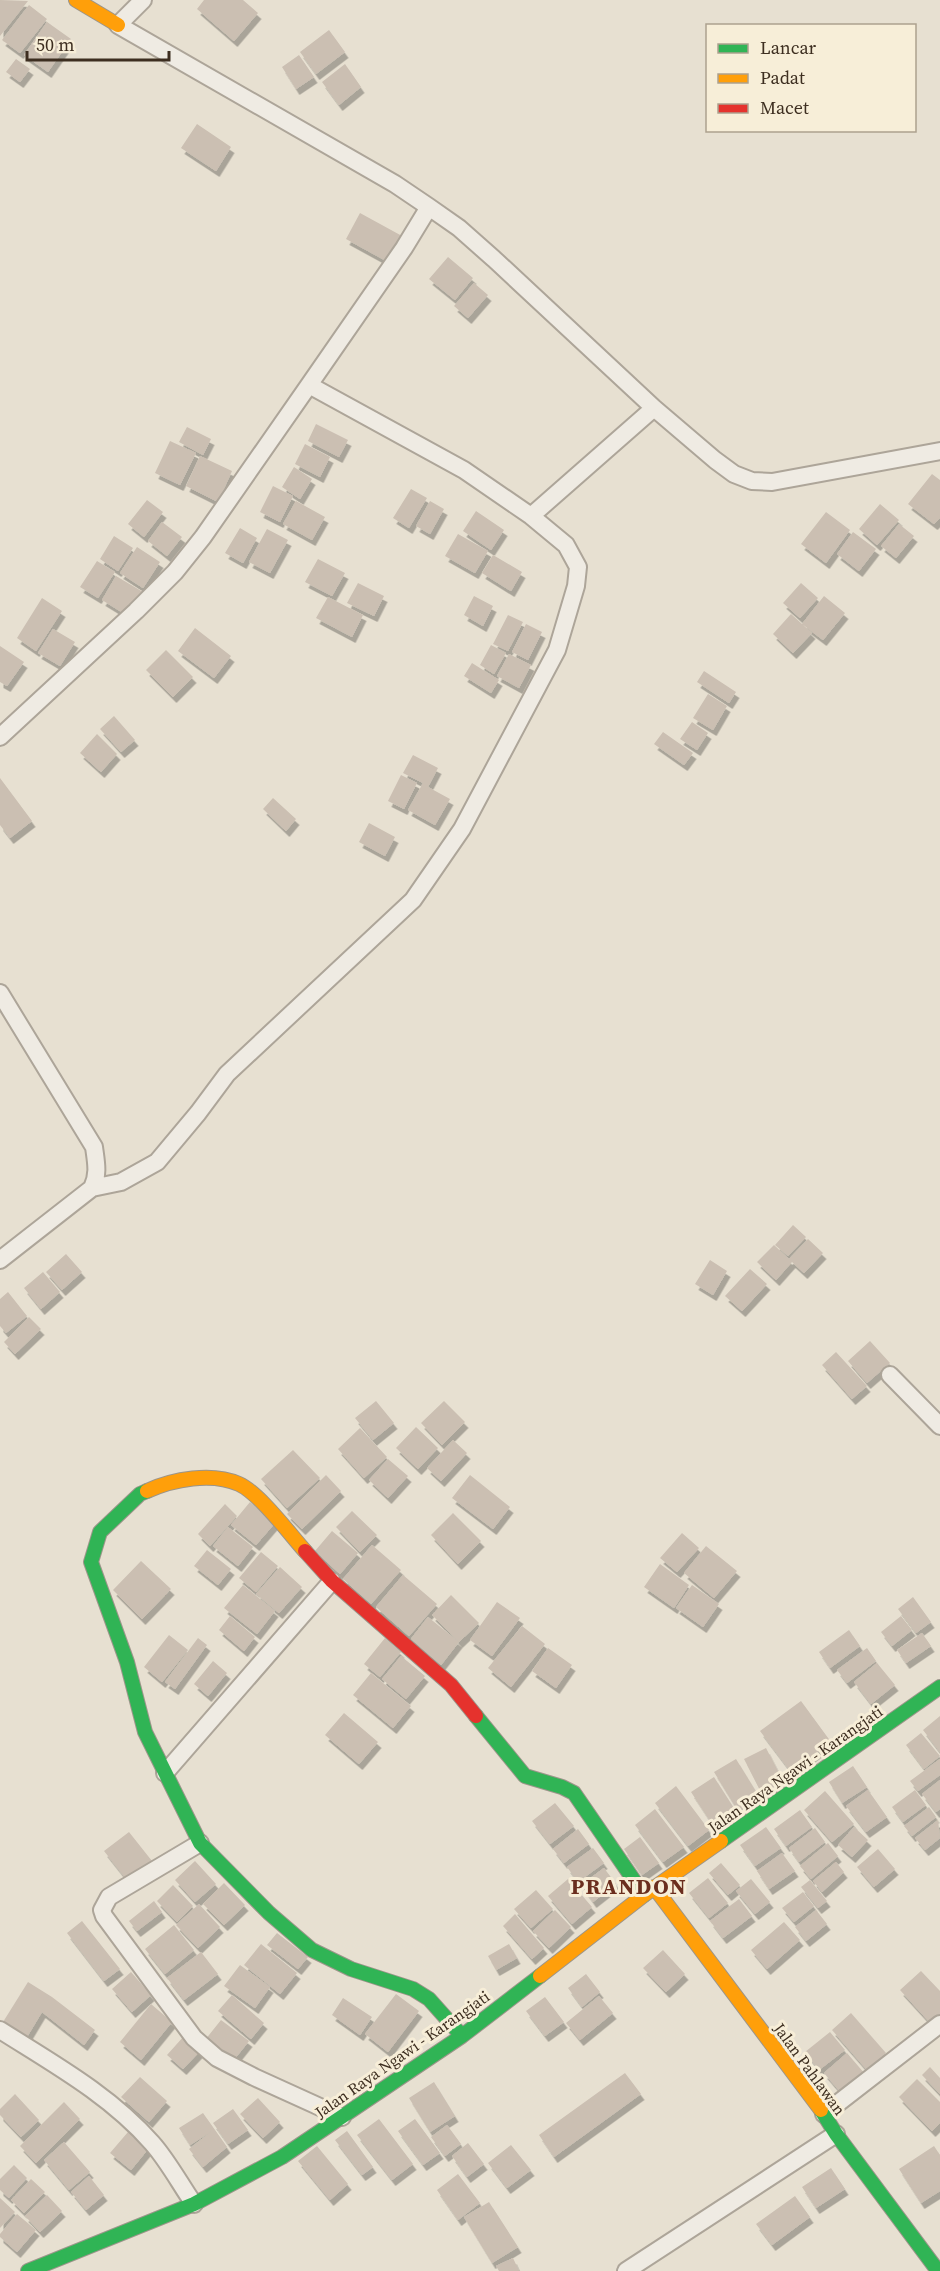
<svg xmlns="http://www.w3.org/2000/svg" width="940" height="2271" viewBox="0 0 940 2271" font-family="'Source Serif 4',serif">
<style>
.building{fill:#cbbfb2;filter:url(#shadow)}
.lines{fill:none;stroke-linecap:round;stroke-linejoin:round}
.street-casing{stroke:#ada599;stroke-width:20}
.fast-casing{stroke:#9c958a;stroke-width:16}
.slow-casing{stroke:#9c958a;stroke-width:16}
.jam-casing{stroke:#9c958a;stroke-width:16}
.street{stroke:#efebe3;stroke-width:16}
.fast{stroke:#30b455;stroke-width:14}
.slow{stroke:#ff9f0a;stroke-width:14}
.jam{stroke:#e5322d;stroke-width:14}
.labels{text-anchor:middle;dominant-baseline:central;stroke-width:6;stroke-linejoin:round;paint-order:stroke}
.street-label{font-size:16px;fill:#3d2e20;stroke:#f7eed8}
.district-label{font-size:22px;font-weight:bold;letter-spacing:1.5px;fill:#6b2e1e;stroke:#f7eed8}
</style>
<defs>
<filter id="shadow"><feDropShadow dx="3.5" dy="6" stdDeviation="0" flood-color="#0004"/></filter>
</defs>
<rect width="100%" height="100%" fill="#e7e0d1"/>
<path class="building" d="M0,0L28,1L0,36Z
M204,0H243L258,13L234,41L197,9Z
M29,5L47,19L20,53L2,40Z
M47,22L71,39L48,72L24,55Z
M329,30L345,52L316,74L300,52Z
M299,55L314,77L296,89L282,67Z
M16,59L30,69L20,82L6,72Z
M345,64L361,87L339,105L322,82Z
M197,124L231,147L216,171L181,148Z
M360,213L402,236L388,262L346,239Z
M448,257L473,278L455,300L429,279Z
M474,283L488,295L468,318L454,306Z
M316,424L348,440L339,457L308,441Z
M187,427L211,439L203,455L179,442Z
M170,441L196,453L180,485L155,473Z
M305,444L330,457L320,477L295,464Z
M200,456L232,471L218,502L186,486Z
M294,467L312,479L300,499L282,487Z
M932,474L940,480V518L934,524L908,504Z
M273,486L293,496L280,522L260,512Z
M411,489L427,498L409,528L393,518Z
M147,500L163,512L144,537L128,524Z
M296,501L325,517L312,540L283,524Z
M430,501L444,509L430,534L416,526Z
M880,504L899,520L877,545L859,529Z
M476,511L504,530L491,550L463,531Z
M826,512L850,530L826,563L801,544Z
M162,522L182,537L167,556L148,541Z
M899,524L914,536L896,558L881,546Z
M240,528L257,538L243,563L225,553Z
M267,529L288,540L270,573L249,562Z
M853,532L876,549L859,571L837,554Z
M458,534L488,551L475,573L445,556Z
M114,536L133,548L118,571L100,559Z
M137,547L160,562L143,588L120,573Z
M493,555L522,572L511,591L482,573Z
M318,559L345,573L332,596L305,582Z
M97,561L115,572L98,598L80,587Z
M116,576L143,592L128,616L102,600Z
M358,583L384,596L374,616L347,603Z
M801,583L818,598L800,618L783,603Z
M474,596L493,606L483,626L464,615Z
M824,596L845,613L823,640L802,624Z
M328,597L363,615L352,637L316,618Z
M42,598L62,611L36,651L17,638Z
M791,614L812,633L793,653L773,634Z
M508,615L523,622L508,651L493,644Z
M526,624L542,632L528,660L512,652Z
M195,628L231,656L214,678L178,651Z
M53,629L75,642L60,666L38,653Z
M491,645L506,653L494,674L480,665Z
M0,646L24,662L7,686L0,682Z
M166,650L193,677L173,697L146,670Z
M509,654L531,665L519,688L497,676Z
M472,663L499,680L491,693L464,676Z
M704,671L736,692L729,703L697,682Z
M708,694L727,706L713,730L693,718Z
M114,716L135,740L121,752L100,729Z
M692,722L708,733L697,750L680,739Z
M663,732L693,753L684,765L654,744Z
M97,734L117,754L101,772L80,753Z
M413,755L438,768L428,787L450,799L435,825L408,810L423,783L403,773Z
M401,775L417,783L404,809L388,801Z
M0,778L32,821L10,838L0,825Z
M273,798L296,819L286,831L263,809Z
M369,823L395,837L385,856L359,842Z
M793,1225L806,1237L788,1256L775,1245Z
M808,1239L823,1253L804,1273L792,1262L776,1280L757,1262L774,1245L789,1259Z
M66,1254L82,1272L62,1290L46,1272Z
M710,1260L727,1271L713,1295L695,1284Z
M750,1269L767,1284L742,1311L725,1296Z
M43,1272L60,1292L41,1309L24,1288Z
M8,1292L27,1316L6,1333L0,1326V1299Z
M29,1317L41,1329L15,1354L4,1342Z
M870,1341L890,1363L867,1383L848,1361Z
M836,1352L867,1386L852,1399L822,1365Z
M376,1401L394,1423L373,1440L355,1418Z
M444,1401L465,1422L442,1445L421,1423Z
M416,1427L438,1448L418,1469L396,1448Z
M360,1428L387,1457L364,1478L338,1449Z
M453,1440L467,1453L441,1481L427,1468Z
M293,1450L320,1478L287,1508L261,1479Z
M388,1459L408,1476L388,1498L369,1480Z
M326,1475L341,1491L302,1529L287,1514Z
M470,1475L510,1507L493,1529L452,1498Z
M250,1502L275,1523L256,1545L231,1525Z
M225,1504L237,1516L210,1546L198,1534Z
M352,1511L377,1535L360,1552L336,1527Z
M453,1513L481,1541L458,1564L431,1535Z
M228,1527L253,1547L238,1566L213,1546Z
M332,1531L358,1553L340,1574L315,1551Z
M682,1533L699,1548L677,1572L660,1558Z
M372,1545L401,1570L371,1604L343,1579Z
M706,1546L737,1571L714,1598L684,1573Z
M207,1550L231,1569L218,1585L194,1566Z
M261,1552L278,1566L256,1592L239,1578Z
M141,1561L171,1589L142,1619L113,1590Z
M660,1564L689,1585L674,1608L644,1587Z
M280,1567L302,1587L279,1613L256,1594Z
M403,1575L437,1604L409,1636L376,1607Z
M243,1585L275,1611L257,1634L224,1608Z
M692,1585L719,1604L703,1627L676,1608Z
M451,1595L479,1623L459,1642L432,1615Z
M913,1597L931,1622L916,1633L898,1609Z
M497,1602L520,1618L492,1656L470,1640Z
M230,1616L255,1637L244,1651L219,1630Z
M901,1616L912,1630L892,1646L881,1632Z
M428,1617L459,1642L441,1665L410,1640Z
M522,1626L545,1644L511,1687L488,1668Z
M849,1630L860,1646L830,1668L819,1652Z
M922,1633L931,1646L906,1663L897,1650Z
M169,1635L188,1650L162,1682L144,1667Z
M198,1638L207,1645L175,1689L165,1682Z
M385,1638L401,1652L380,1677L364,1664Z
M548,1648L572,1665L556,1688L532,1671Z
M867,1648L876,1661L847,1683L837,1670Z
M401,1656L425,1676L406,1699L382,1679Z
M213,1661L227,1673L208,1696L194,1684Z
M877,1663L895,1685L871,1704L854,1682Z
M371,1673L411,1706L393,1728L353,1695Z
M801,1701L831,1742L791,1772L760,1731Z
M344,1713L378,1742L359,1764L325,1735Z
M940,1716V1752L923,1730Z
M921,1733L940,1756L924,1769L906,1745Z
M766,1748L785,1785L763,1796L744,1759Z
M736,1759L760,1798L738,1811L714,1772Z
M940,1759V1775L918,1791L910,1781Z
M853,1766L867,1787L842,1803L829,1782Z
M714,1777L737,1813L714,1827L691,1792Z
M940,1780V1809L936,1812L922,1794Z
M676,1786L709,1830L688,1846L655,1803Z
M868,1790L887,1817L866,1832L846,1806Z
M915,1790L926,1805L903,1822L892,1807Z
M825,1791L854,1824L832,1842L804,1810Z
M555,1803L574,1826L550,1844L532,1821Z
M929,1807L936,1817L912,1836L904,1826Z
M655,1809L684,1847L663,1862L635,1825Z
M800,1810L812,1827L786,1846L774,1829Z
M938,1820L940,1838L925,1850L915,1838Z
M766,1827L781,1848L755,1866L740,1845Z
M854,1827L868,1840L852,1857L838,1845Z
M815,1828L825,1842L799,1862L789,1848Z
M578,1829L589,1844L564,1863L553,1849Z
M129,1832L152,1861L127,1880L104,1851Z
M640,1837L659,1863L642,1875L624,1849Z
M828,1843L838,1856L811,1879L800,1866Z
M593,1848L604,1863L578,1882L567,1867Z
M878,1849L895,1869L874,1887L857,1867Z
M782,1853L795,1871L769,1889L757,1871Z
M195,1861L216,1884L195,1902L175,1880Z
M836,1862L844,1872L822,1892L813,1881Z
M721,1863L740,1885L728,1895L709,1873Z
M604,1868L616,1884L593,1902L581,1885Z
M708,1878L728,1903L709,1918L689,1893Z
M568,1879L592,1907L572,1924L548,1896Z
M751,1879L770,1902L755,1914L736,1891Z
M810,1880L827,1901L818,1908L801,1887Z
M224,1883L245,1905L224,1925L203,1904Z
M173,1885L193,1906L177,1922L157,1901Z
M536,1890L553,1909L531,1928L514,1909Z
M803,1892L814,1906L794,1922L782,1908Z
M739,1899L752,1916L723,1938L710,1921Z
M154,1901L162,1912L137,1931L129,1921Z
M199,1904L220,1927L198,1948L176,1925Z
M555,1910L571,1927L549,1948L533,1931Z
M816,1910L827,1924L806,1941L795,1927Z
M515,1914L544,1948L532,1959L503,1926Z
M82,1921L120,1969L104,1981L67,1933Z
M784,1922L800,1940L767,1969L751,1950Z
M174,1925L194,1950L165,1974L145,1949Z
M277,1933L308,1957L298,1969L267,1945Z
M261,1944L297,1973L280,1994L244,1965Z
M509,1944L517,1958L496,1970L488,1956Z
M663,1950L685,1974L666,1992L643,1968Z
M201,1952L218,1974L184,2000L167,1978Z
M240,1965L270,1987L255,2008L224,1986Z
M921,1971L940,1991V2019L933,2026L900,1990Z
M131,1972L151,1995L132,2012L112,1989Z
M586,1974L600,1992L582,2007L568,1988Z
M28,1982L52,1997L95,2030L84,2045L42,2012L27,2037L3,2022Z
M396,1994L419,2011L388,2052L365,2034Z
M232,1995L264,2023L251,2039L218,2011Z
M599,1996L613,2013L580,2040L566,2023Z
M545,1997L564,2022L545,2036L526,2011Z
M343,1998L372,2017L360,2035L332,2015Z
M151,2004L172,2022L141,2060L120,2042Z
M851,2013L886,2053L867,2070L832,2030Z
M221,2020L249,2041L233,2061L205,2040Z
M830,2032L845,2050L819,2070L805,2052Z
M184,2036L200,2051L183,2069L167,2055Z
M847,2053L865,2074L842,2094L824,2073Z
M930,2067L940,2078V2094L922,2075Z
M625,2073L641,2094L554,2157L539,2135Z
M140,2077L167,2101L149,2122L121,2097Z
M917,2079L940,2102V2123L932,2131L899,2097Z
M434,2082L455,2116L430,2132L409,2098Z
M15,2094L39,2120L21,2137L0,2115V2109Z
M258,2098L280,2122L263,2138L240,2114Z
M64,2102L80,2119L36,2163L20,2146Z
M233,2109L248,2130L228,2144L213,2123Z
M203,2113L227,2147L203,2167L189,2149L212,2131L190,2145L179,2128Z
M379,2119L413,2164L392,2180L357,2135Z
M415,2119L440,2153L423,2165L398,2131Z
M447,2125L461,2144L445,2156L431,2137Z
M347,2131L373,2167L362,2175L335,2140Z
M128,2132L149,2148L131,2170L110,2153Z
M64,2142L90,2172L69,2190L44,2160Z
M468,2143L484,2164L467,2177L452,2156Z
M511,2145L531,2170L507,2188L488,2163Z
M317,2146L348,2184L330,2200L298,2161Z
M934,2146L940,2155V2191L921,2203L899,2169Z
M14,2165L27,2178L9,2198L0,2190V2179Z
M831,2168L845,2189L816,2208L802,2187Z
M458,2174L480,2203L458,2220L437,2190Z
M89,2176L104,2195L86,2210L71,2192Z
M31,2179L45,2192L24,2213L11,2200Z
M47,2195L62,2211L40,2232L25,2216Z
M795,2196L810,2217L772,2245L756,2224Z
M0,2198L15,2212L0,2228Z
M489,2202L518,2247L492,2263L464,2217Z
M17,2214L36,2230L17,2252L0,2237V2234Z
M513,2258L519,2271H499L496,2266Z"/>
<g class="lines">
<defs>
<path id="street" d="M143,0L118,25L395,184L429,207L459,228L494,259L654,408L715,460L734,474L752,481L772,482L940,451
M531,516L654,408
M0,737L136,611L175,572L203,537L309,385L404,248L429,207
M0,993L94,1147C96,1162 99,1174 92,1188L0,1260
M92,1188L121,1182L157,1162L198,1113L227,1074L413,900L462,829L557,650L576,586L578,567L566,545L531,516L464,470L309,385
M890,1375L940,1426
M165,1773L332,1581
M200,1843L109,1897L102,1910L104,1916L194,2038L217,2058L254,2077L342,2117
M0,2030C52,2063 110,2095 152,2143C168,2161 180,2184 194,2204
M824,2114L940,2024
M626,2271L836,2134"/>
<path id="fast" d="M147,1491L140,1494L100,1532L91,1562L127,1662L145,1732L200,1843L269,1913L312,1950L351,1969L413,1989L429,1999L462,2036
M476,1716L525,1776L562,1787L574,1793L644,1895
M721,1841L940,1687
M821,2110L836,2134L938,2271
M28,2271L194,2204L282,2157L462,2036L540,1976"/>
<path id="slow" d="M76,0L118,25
M147,1491C173,1479 212,1472 239,1484C259,1493 289,1533 305,1551
M654,1887L821,2110
M540,1976L644,1895L721,1841"/>
<path id="jam" d="M305,1551L332,1581L451,1685L476,1716"/>
</defs>
<use href="#street" class="street-casing"/>
<use href="#fast" class="fast-casing"/>
<use href="#slow" class="slow-casing"/>
<use href="#jam" class="jam-casing"/>
<use href="#street" class="street"/>
<use href="#fast" class="fast"/>
<use href="#slow" class="slow"/>
<use href="#jam" class="jam"/>
</g>
<g class="labels">
<g class="street-label">
<text transform="translate(795 1769) rotate(-35)">Jalan Raya Ngawi - Karangjati</text>
<text transform="translate(402 2054) rotate(-35)">Jalan Raya Ngawi - Karangjati</text>
<text transform="translate(810 2069) rotate(54)">Jalan Pahlawan</text>
</g>
<g class="district-label">
<text x="629" y="1886">PRANDON</text>
</g>
</g>
<rect x="706" y="24" width="210" height="108" fill="#f7eed8" stroke="#ada18e" stroke-width="1.5"/>
<rect x="718" y="44" width="30" height="9" fill="#30b455" stroke="#ada18e" stroke-width="1.5"/>
<text x="760" y="54" font-size="18" fill="#3d2e20">Lancar</text>
<rect x="718" y="74" width="30" height="9" fill="#ff9f0a" stroke="#ada18e" stroke-width="1.5"/>
<text x="760" y="84" font-size="18" fill="#3d2e20">Padat</text>
<rect x="718" y="104" width="30" height="9" fill="#e5322d" stroke="#ada18e" stroke-width="1.5"/>
<text x="760" y="114" font-size="18" fill="#3d2e20">Macet</text>
<path d="M27 51v9h142v-9" fill="none" stroke="#3d2e20" stroke-width="3"/>
<text x="36" y="51" font-size="18" fill="#3d2e20" stroke="#f7eed8" stroke-width="4.5" paint-order="stroke">50 m</text>
</svg>
